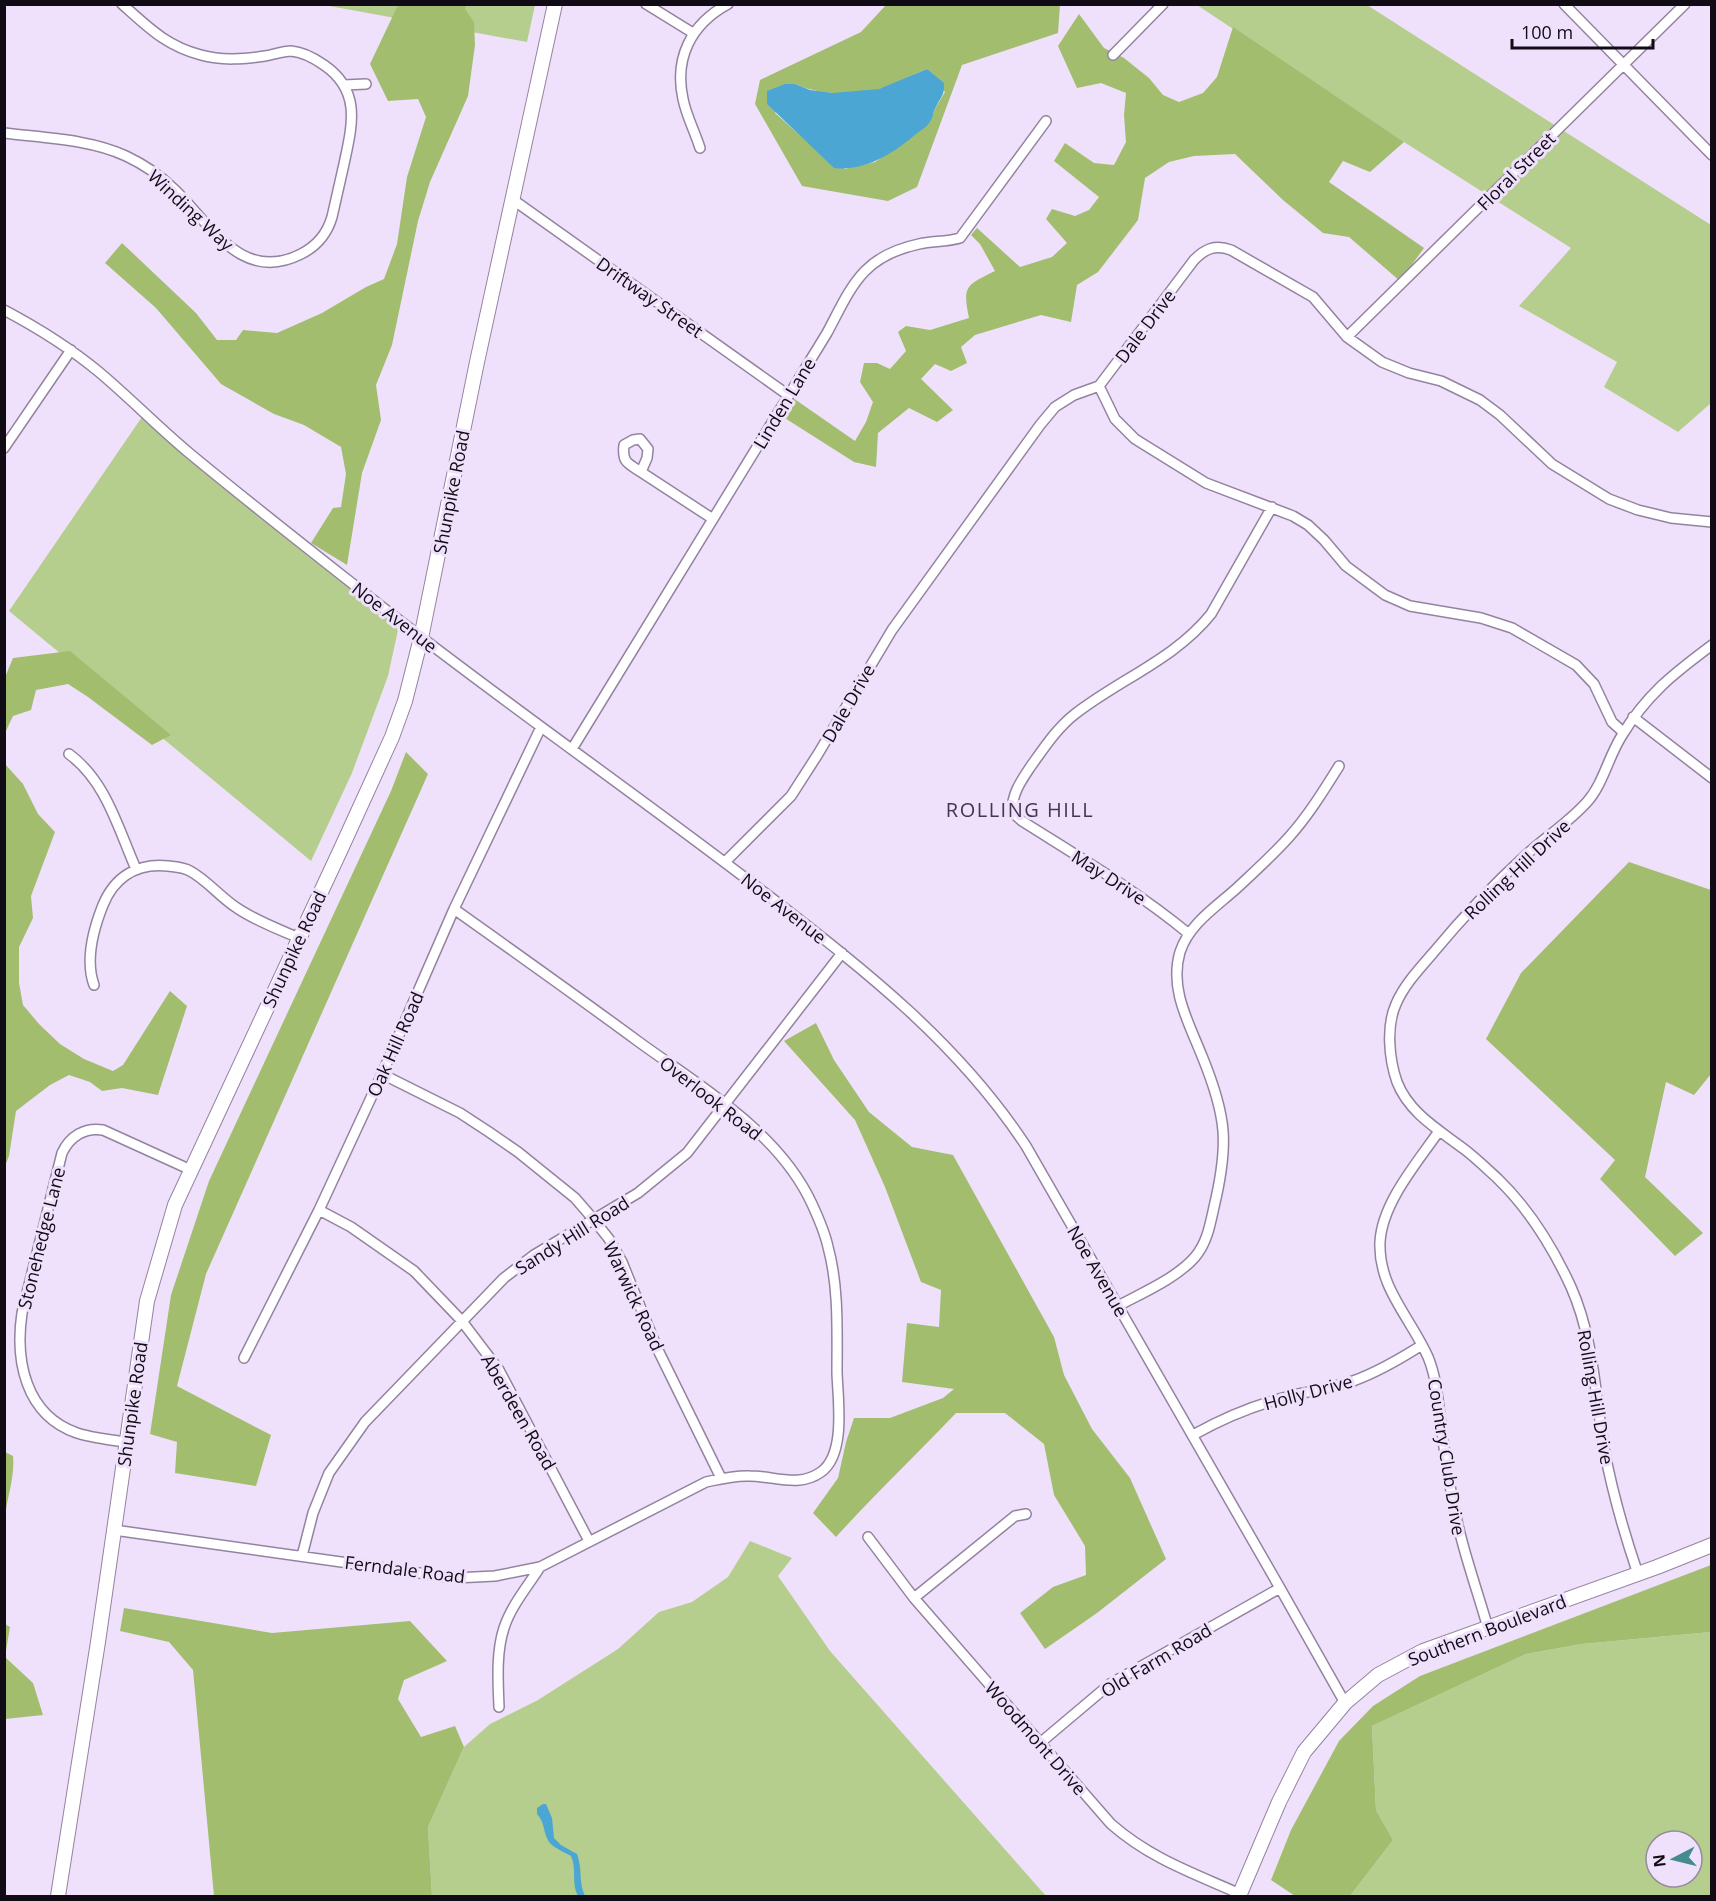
<svg xmlns="http://www.w3.org/2000/svg" width="1716" height="1901" viewBox="0 0 1716 1901" font-family="'Open Sans',sans-serif">
<style>
.green{fill:#b6ce8d;fill-rule:evenodd}
.forest{fill:#a3bd6f;fill-rule:evenodd}
.water{fill:#4ca6d4}
.lines{fill:none;stroke-linecap:round;stroke-linejoin:round}
.street-casing{stroke:#9383a0;stroke-width:12}
.secondary-casing{stroke:#9383a0;stroke-width:16}
.street{stroke:#fff;stroke-width:9}
.secondary{stroke:#fff;stroke-width:14}
.labels{text-anchor:middle;dominant-baseline:central;stroke-width:6;stroke-linejoin:round;paint-order:stroke}
.street-label{font-size:18px;fill:#110b16;stroke:#efe1fb}
.neighbourhood-label{font-size:20px;letter-spacing:1.5px;fill:#44364f;stroke:#efe1fb}
</style>
<rect width="100%" height="100%" fill="#efe1fb"/>
<path class="green" d="M324,5H535L527,42Z
M1197,5H1367L1711,225V403L1678,432L1604,387L1617,362L1519,306L1571,248L1404,142Z
M144,414L400,621L388,676L352,773L311,861L9,611Z
M750,1541L792,1558L778,1576L830,1651L1046,1896H432L428,1827L464,1747L490,1724L538,1700L618,1649L659,1612L692,1602L728,1577Z
M1711,1632V1896H1350L1393,1840L1376,1810L1372,1726L1526,1654L1582,1644ZM1656,1841H1692V1877H1656Z"/>
<path class="forest" d="M398,5H466L465,9L474,22L475,45L468,96L430,182L418,221L392,345L376,385L381,420L362,473L347,565L311,543L333,508L341,507L346,474L341,447L304,425L274,414L221,384L156,308L105,263L122,243L196,313L217,340H236L243,330L277,333L322,313L366,287L384,279L397,244L407,177L426,117L418,99L388,101L370,64Z
M886,5H1060L1058,33L962,65L917,187L888,201L802,186L755,104L760,80L861,32ZM927,69L945,92L936,107L930,122L875,162L845,169L812,146L775,113L795,84C820,95 852,96 879,89C895,85 911,75 927,69Z
M1079,14L1104,48L1124,58L1149,78L1163,95L1179,102L1203,93L1217,77L1233,27L1404,142L1370,172L1343,161L1329,182L1424,248L1400,281L1349,237L1323,233L1283,200L1235,154L1194,156L1169,162L1145,178L1138,220L1098,272L1077,285L1071,322L1041,315L975,335L961,347L967,363L951,371L935,364L921,379L953,410L937,422L909,408L878,433L876,467L854,462L780,415L793,398L855,441L866,422L873,402L860,382L864,363H877L890,369L906,351L898,332L906,326L930,330L969,318C962,285 967,285 995,271L980,244L971,235L977,228L1020,267L1052,257L1067,243L1046,219L1052,209L1075,216L1089,210L1099,197L1054,161L1065,143L1094,163L1114,165L1126,142L1124,115L1126,93L1101,83L1077,88L1058,46Z
M70,651L171,735L152,745L88,697L68,684L36,690L31,710L13,716L5,733V676L6,675L13,658Z
M406,752L428,774L206,1274L177,1386L271,1435L256,1486L175,1473L177,1442L150,1434L171,1295L209,1181L391,791Z
M5,764L23,784L38,814L55,832L31,896L33,918L19,947V983L23,1005L39,1024L60,1044L84,1059L113,1071L123,1065L170,991L187,1006L158,1095L122,1088L102,1091L90,1082L69,1075L50,1085L16,1111L9,1156L5,1166Z
M1629,862L1711,890V1074L1694,1095L1666,1082L1645,1177L1703,1233L1675,1256L1600,1179L1615,1160L1486,1039L1521,973Z
M816,1023L834,1060L869,1112L912,1147L953,1155L1054,1337L1064,1375L1092,1429L1130,1478L1166,1559L1097,1613L1045,1649L1020,1613L1053,1587L1086,1575L1085,1546L1054,1495L1044,1444L1005,1413H956C917,1454 875,1494 836,1537L813,1513L838,1478L846,1442L854,1418H890L943,1398L954,1389L902,1382L907,1323L939,1327L941,1290L921,1282L885,1187L855,1120L784,1041Z
M5,1452L13,1456C15,1477 7,1497 5,1518Z
M1711,1565V1632L1582,1644L1526,1654L1372,1726L1376,1810L1393,1840L1350,1896H1295L1271,1880L1291,1830L1339,1741L1373,1706L1420,1676Z
M124,1608L272,1633L410,1621L447,1661L404,1680L398,1699L421,1737L455,1726L464,1747L428,1827L432,1896H214L193,1670L169,1642L120,1631Z
M5,1624L10,1627L5,1657L33,1683L43,1715L5,1719Z"/>
<path class="water" d="M927,69L944,83C945,96 940,97 935,109C933,113 933,118 930,122C927,127 920,131 916,134C894,153 864,172 834,168L767,104V91L785,84H795L810,90L833,93L879,89Z
M543,1804H546L552,1818L554,1838L561,1845L577,1854C583,1870 578,1881 585,1896H578C571,1884 577,1869 571,1856C564,1852 554,1848 549,1842C543,1833 545,1822 537,1814V1808Z"/>
<g class="lines">
<defs>
<path id="street" d="M646,4L693,33
M1564,4L1712,155
M1113,55L1163,4
M344,85L366,84
M4,133C44,138 89,139 126,156C143,164 161,176 175,190C211,225 242,284 301,254C317,246 327,234 332,217C336,199 340,182 344,164C352,126 362,91 324,65C314,58 304,52 291,51C282,51 273,55 265,56C244,59 222,61 201,55C166,46 148,27 122,4
M700,148C695,132 686,115 683,99C674,58 691,24 728,4
M512,199L788,395
M4,310C38,328 70,348 99,372C130,398 158,427 188,452C253,506 320,558 386,610C510,707 640,797 765,893C863,969 957,1041 1026,1146L1280,1588L1345,1703
M1347,337L1685,4
M1099,386L1115,419L1135,439L1206,483L1293,516L1308,525L1324,540L1346,566L1385,595L1410,606L1481,618L1512,628L1576,665L1594,684L1612,722L1623,732
M640,439L648,449L647,458L641,472C627,463 622,462 624,445L633,440Z
M4,448L71,350
M641,472L713,519
M1633,717L1712,778
M572,749L827,333C852,286 862,256 919,244C933,241 946,242 960,238L1046,121
M69,754C106,781 118,828 136,869
M725,862L791,796L818,754L892,630L1040,425L1055,407L1074,395L1099,386L1194,260C1205,249 1215,244 1231,250L1313,297L1347,337L1382,362L1409,373L1441,381L1480,400L1500,415L1552,464L1609,499L1638,510L1671,518L1712,522
M1189,934C1137,891 1079,857 1022,821L1012,812C1012,793 1021,781 1031,766C1044,748 1057,728 1075,714C1120,679 1175,659 1211,614L1272,507
M94,985C85,960 93,930 103,905C115,876 138,863 168,866C176,867 183,867 190,871C207,880 221,898 237,908C256,921 278,929 299,938
M382,1074L460,1113L489,1132L518,1152L575,1198L594,1220L609,1239L622,1262L657,1348L721,1478
M1439,1131C1417,1163 1382,1203 1380,1242C1378,1288 1411,1318 1428,1357C1437,1379 1438,1402 1441,1424C1444,1448 1447,1472 1452,1496C1460,1543 1475,1583 1488,1628
M319,1210L351,1227L414,1271L461,1320L499,1370L589,1541
M1118,1306C1142,1293 1177,1278 1195,1257C1207,1243 1210,1225 1214,1207C1229,1144 1227,1117 1202,1056C1189,1023 1169,989 1180,952C1189,924 1216,907 1237,888C1254,872 1273,855 1289,837C1308,816 1324,790 1339,766
M244,1358L319,1210L382,1074L454,909L541,727
M1193,1435C1225,1417 1254,1405 1290,1396C1311,1391 1332,1388 1353,1381C1378,1372 1400,1359 1422,1345
M126,1442C110,1440 93,1438 77,1433C25,1415 15,1360 22,1313L62,1153C70,1136 85,1127 103,1130L191,1170
M114,1530L455,1578L495,1576L540,1567L706,1482C720,1479 735,1475 750,1476C774,1476 799,1488 821,1472C846,1454 838,1401 837,1373C837,1332 839,1287 828,1247C825,1233 818,1217 812,1204C779,1132 701,1087 639,1042C578,997 516,953 454,909
M868,1537L914,1598L1111,1824C1151,1859 1193,1873 1240,1894
M302,1556L313,1513L329,1473L365,1422L504,1278L534,1255L638,1193L687,1153L842,953
M1638,1574C1624,1533 1612,1491 1604,1448C1595,1394 1594,1339 1571,1287C1553,1248 1529,1209 1498,1179C1487,1169 1476,1158 1464,1149C1439,1130 1409,1113 1397,1082C1389,1059 1386,1026 1396,1004C1404,985 1420,968 1433,953C1462,918 1493,885 1527,854C1546,837 1569,822 1587,802C1603,784 1608,758 1621,737C1646,695 1673,674 1712,645
M914,1598L1015,1516L1026,1514
M499,1707C498,1681 496,1652 504,1628C511,1606 528,1586 540,1567
M1040,1743L1110,1684L1280,1588"/>
<path id="secondary" d="M58,1896L98,1642L147,1301L175,1205L340,851L392,737L405,701L421,638L477,362L555,4
M1239,1896L1279,1802L1304,1752L1345,1703L1378,1675L1423,1651L1657,1567L1712,1545"/>
</defs>
<use href="#street" class="street-casing"/>
<use href="#secondary" class="secondary-casing"/>
<use href="#street" class="street"/>
<use href="#secondary" class="secondary"/>
</g>
<g class="labels">
<g class="street-label">
<text transform="translate(1516 171) rotate(-45)">Floral Street</text>
<text transform="translate(191 210) rotate(43)">Winding Way</text>
<text transform="translate(650 297) rotate(35)">Driftway Street</text>
<text transform="translate(1145 326) rotate(-53)">Dale Drive</text>
<text transform="translate(784 403) rotate(-59)">Linden Lane</text>
<text transform="translate(451 492) rotate(-79)">Shunpike Road</text>
<text transform="translate(395 617) rotate(38)">Noe Avenue</text>
<text transform="translate(848 703) rotate(-60)">Dale Drive</text>
<text transform="translate(1517 869) rotate(-43)">Rolling Hill Drive</text>
<text transform="translate(1109 877) rotate(33)">May Drive</text>
<text transform="translate(784 908) rotate(38)">Noe Avenue</text>
<text transform="translate(294 949) rotate(-65)">Shunpike Road</text>
<text transform="translate(395 1044) rotate(-66)">Oak Hill Road</text>
<text transform="translate(711 1098) rotate(38)">Overlook Road</text>
<text transform="translate(572 1235) rotate(-32)">Sandy Hill Road</text>
<text transform="translate(41 1238) rotate(-76)">Stonehedge Lane</text>
<text transform="translate(1098 1271) rotate(60)">Noe Avenue</text>
<text transform="translate(634 1296) rotate(65)">Warwick Road</text>
<text transform="translate(1308 1392) rotate(-15)">Holly Drive</text>
<text transform="translate(1596 1397) rotate(80)">Rolling Hill Drive</text>
<text transform="translate(132 1404) rotate(-82)">Shunpike Road</text>
<text transform="translate(519 1412) rotate(60)">Aberdeen Road</text>
<text transform="translate(1447 1457) rotate(81)">Country Club Drive</text>
<text transform="translate(405 1569) rotate(7)">Ferndale Road</text>
<text transform="translate(1487 1630) rotate(-21)">Southern Boulevard</text>
<text transform="translate(1156 1660) rotate(-31)">Old Farm Road</text>
<text transform="translate(1036 1738) rotate(49)">Woodmont Drive</text>
</g>
<g class="neighbourhood-label">
<text x="1020" y="809">ROLLING HILL</text>
</g>
</g>
<rect width="1716" height="1901" fill="none" stroke="#110b16" stroke-width="12"/>
<g transform="translate(1674 1859) rotate(263)"><circle r="28" fill="#efe1fb" stroke="#968b9f" stroke-width="1.5"/>
<path d="M0-4.5L10 22L0 15L-10 22Z" fill="#448b90"/>
<text y="-9" font-size="16" font-weight="bold" text-anchor="middle" fill="#110b16">N</text>
</g>
<path d="M1512 39v9h141v-9" fill="none" stroke="#110b16" stroke-width="3"/>
<text x="1521" y="39" font-size="18" fill="#110b16" stroke="#efe1fb" stroke-width="4.5" paint-order="stroke">100 m</text>
</svg>
